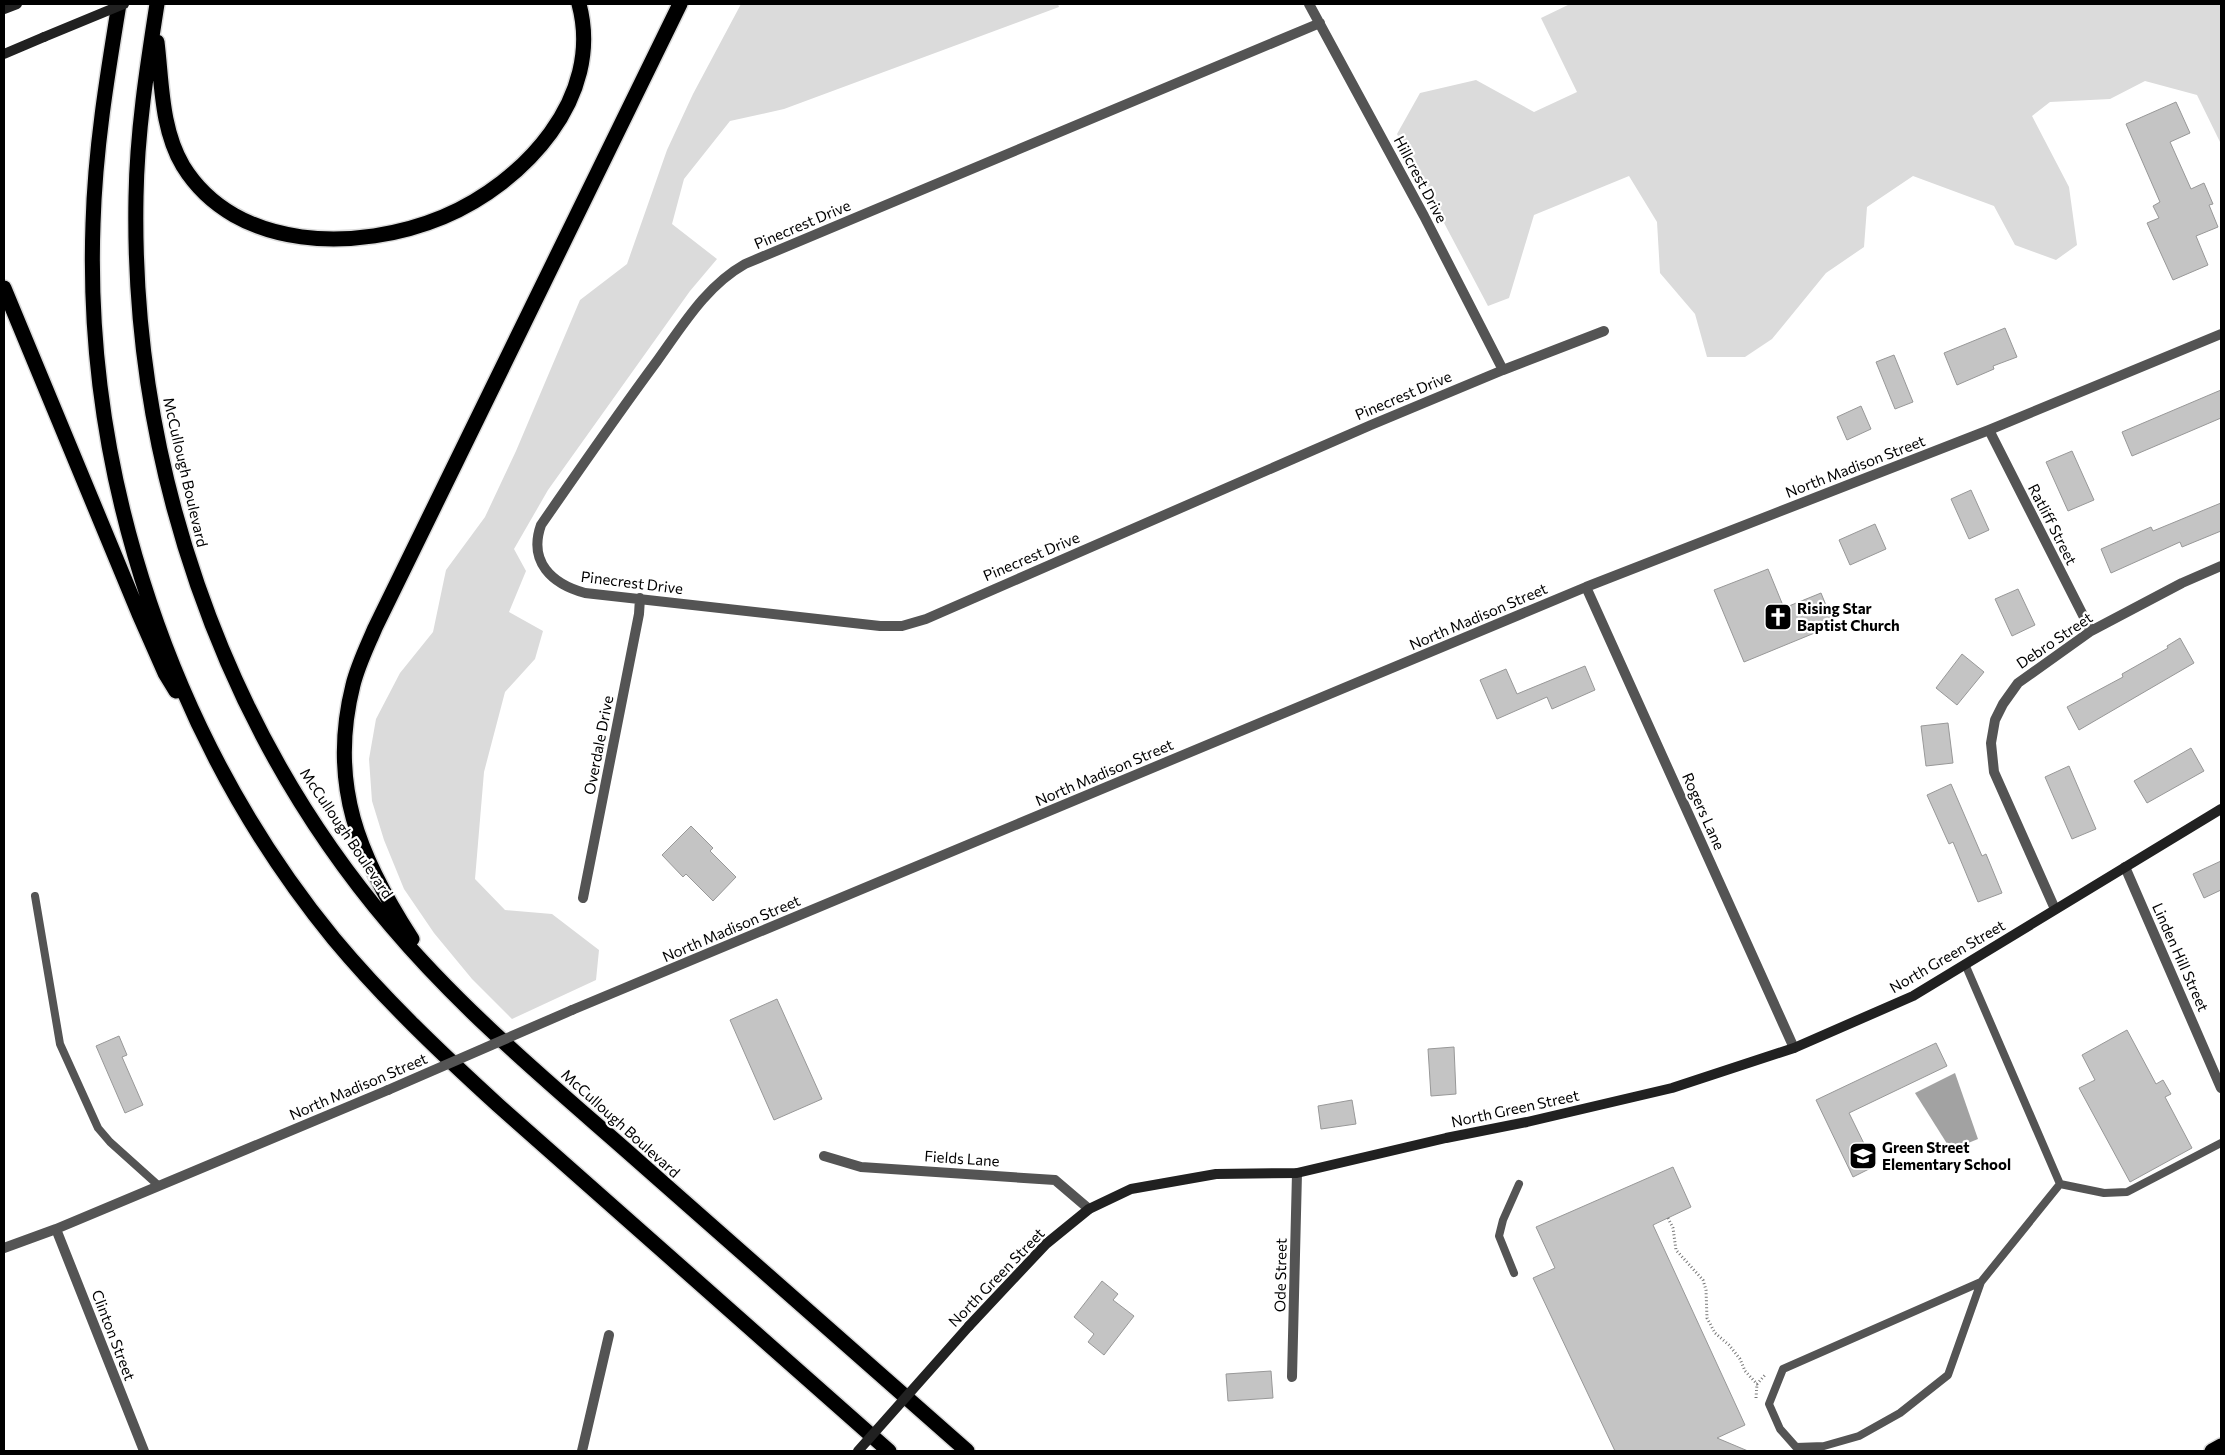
<svg xmlns="http://www.w3.org/2000/svg" width="2225" height="1455" viewBox="0 0 2225 1455" font-family="Commissioner,sans-serif">
<style>
.green{fill:#dbdbdb}
.water{fill:#a2a2a2}
.building{fill:#c4c4c4;stroke:#989898}
.lines{fill:none;stroke-linecap:round;stroke-linejoin:round}
.highway-casing{stroke:#dbdbdb;stroke-width:18}
.path{stroke:#767676;stroke-width:3;stroke-dasharray:1 2.5;stroke-linecap:butt}
.lane{stroke:#545454;stroke-width:8}
.street{stroke:#545454;stroke-width:10}
.secondary{stroke:#212121;stroke-width:10}
.highway{stroke:#000;stroke-width:15}
.street-bridge{stroke:#545454;stroke-width:10}
.secondary-bridge{stroke:#212121;stroke-width:10}
.labels{text-anchor:middle;dominant-baseline:central;stroke-width:4.5;stroke-linejoin:round;paint-order:stroke}
.street-label{font-size:15px;fill:#000;stroke:#fff}
.poi-label{font-size:15px;font-weight:bold;fill:#000;stroke:#fff;text-anchor:start}
</style>
<rect width="100%" height="100%" fill="#fff"/>
<path class="green" d="M741,4H1058L1059,7L784,109L730,121L684,179L672,224L717,259L690,291L548,490L514,549L526,571L509,612L543,631L535,659L505,692L484,772L475,879L505,910L552,914L599,950L596,980L512,1019L472,979L434,933L404,889L384,840L372,801L369,759L376,719L400,673L433,632L446,570L485,517L516,451L580,300L627,264L667,150L693,94Z
M1570,4H2221V144L2197,95L2145,81L2110,99L2050,102L2032,116L2069,187L2077,245L2056,260L2015,245L1994,206L1913,176L1867,207L1864,247L1826,273L1772,339L1745,357H1707L1695,314L1660,273L1657,222L1629,176L1534,215L1509,298L1488,306L1397,134L1420,93L1476,80L1534,112L1577,92L1541,18Z"/>
<path class="water" d="M1955,1073L1978,1139L1951,1150L1915,1093Z"/>
<path class="building" d="M2176,102L2190,133L2170,142L2191,189L2204,183L2213,204L2209,205L2218,227L2196,236L2208,265L2173,280L2147,223L2159,218L2153,206L2160,202L2126,124Z
M2005,328L2017,357L1993,366L1994,369L1957,385L1944,353Z
M1894,355L1913,402L1895,409L1876,362Z
M2221,390V418L2132,456L2122,432Z
M1861,406L1871,429L1847,440L1837,417Z
M2072,451L2094,500L2068,511L2046,462Z
M1971,490L1989,530L1969,539L1951,499Z
M2221,503V531L2182,547L2180,542L2111,573L2101,549L2151,527L2153,531Z
M1875,524L1886,549L1850,565L1839,540Z
M1768,569L1784,608L1821,593L1834,625L1744,662L1714,590Z
M2018,589L2035,625L2012,636L1995,599Z
M2180,638L2194,663L2079,730L2067,707L2123,677L2122,674L2168,648L2167,646Z
M1962,654L1984,672L1957,705L1936,688Z
M1585,666L1595,690L1552,709L1547,697L1497,719L1480,680L1506,669L1517,694Z
M1948,723L1953,763L1926,766L1921,726Z
M2191,748L2204,771L2147,803L2134,781Z
M2069,766L2096,829L2072,839L2045,777Z
M1951,784L1982,856L1986,854L2002,893L1978,902L1953,842L1949,844L1927,795Z
M691,826L713,848L710,851L736,877L713,901L686,874L683,877L662,855Z
M2221,861V890L2204,898L2193,874Z
M777,999L822,1099L774,1120L730,1020Z
M2127,1030L2156,1084L2163,1080L2171,1094L2165,1097L2192,1148L2130,1182L2079,1088L2095,1080L2082,1055Z
M119,1036L127,1055L122,1057L143,1105L125,1113L96,1046Z
M1936,1043L1947,1066L1849,1113L1875,1166L1853,1177L1816,1100Z
M1454,1047L1456,1094L1431,1096L1428,1049Z
M1352,1100L1356,1124L1321,1129L1318,1106Z
M1673,1167L1691,1207L1653,1225L1745,1425L1717,1438L1748,1451H1615L1533,1278L1555,1268L1536,1227Z
M1102,1281L1118,1294L1113,1300L1134,1316L1104,1355L1088,1342L1094,1334L1074,1317Z
M1271,1371L1273,1398L1228,1401L1226,1374Z"/>
<g class="lines">
<defs>
<path id="highway" d="M119,4C107,77 95,150 93,224C84,478 173,742 334,939C384,999 441,1053 499,1106L889,1451
M157,4C147,68 137,132 136,197C131,460 220,725 391,926C462,1010 546,1080 628,1152C741,1252 855,1351 967,1451
M157,42C162,83 161,129 183,166C236,252 359,252 443,217C524,183 604,97 579,4
M4,288L139,614L165,673L176,691
M412,939C359,857 328,784 353,685C358,665 367,647 375,628L680,4
M2212,1451L2221,1446"/>
</defs>
<use href="#highway" class="highway-casing"/>
<path class="path" d="M1668,1218L1673,1228L1676,1250L1703,1280L1706,1290L1707,1318L1715,1333L1729,1345L1740,1359L1745,1371L1757,1384L1765,1375
M1756,1398L1757,1384"/>
<path class="lane" d="M35,896L60,1044L98,1128L110,1142L159,1186
M1965,964L2060,1184L1981,1282L1783,1369L1769,1404L1780,1429L1796,1447L1824,1446L1859,1436L1900,1413L1948,1375L1981,1282
M2060,1184L2104,1193L2127,1192L2221,1143
M1514,1273L1499,1236L1503,1220L1519,1184"/>
<path class="street" d="M1309,4L1424,216L1503,370
M1320,23L745,264C706,286 683,325 657,361C617,415 579,470 541,525C528,562 552,584 585,593L880,626H902L926,619L1371,425L1503,370L1604,331
M1989,430L2091,631
M1586,587L1794,1048
M2125,867L2221,1088
M583,898L639,614L640,598
M2055,909L1994,772L1991,743L1995,720L2003,704L2018,683L2091,631L2182,583L2221,566
M572,1010L1586,587L1989,430L2221,334
M824,1156L861,1167L1055,1180L1089,1209
M56,1229L144,1451
M4,1248L56,1229L388,1090
M1292,1377L1297,1173
M582,1451L609,1335"/>
<path class="secondary" d="M4,9L17,4
M4,54L44,37
M969,1326L1046,1244L1089,1209L1131,1189L1216,1174L1297,1173L1446,1138L1527,1122L1672,1088L1794,1048L1913,996L2221,809"/>
<use href="#highway" class="highway"/>
<path class="street-bridge" d="M388,1090L572,1010"/>
<path class="secondary-bridge" d="M44,37L124,4
M858,1451L969,1326"/>
</g>
<defs>
<symbol id="church-square" viewBox="-11 -11 22 22"><rect x="-9" y="-9" width="18" height="18" rx="4" fill="#000" stroke="#fff"/><path d="M-1.2-6h2.4v3.5h3.3v2.4h-3.3V6h-2.4V-.1h-3.3v-2.4h3.3Z" fill="#fff"/></symbol>
<symbol id="school-square" viewBox="-11 -11 22 22"><rect x="-9" y="-9" width="18" height="18" rx="4" fill="#000" stroke="#fff"/><path d="M0-5L7-2L0 1L-7-2ZM-4 1L0 2.5L4 1V4Q0 6-4 4Z" fill="#fff"/></symbol>
</defs>
<g fill-rule="evenodd">
<use href="#church-square" x="1762" y="601" width="32" height="32"/>
<use href="#school-square" x="1847" y="1140" width="32" height="32"/>
</g>
<g class="labels">
<g class="street-label">
<text transform="translate(1421 179) rotate(62)">Hillcrest Drive</text>
<text transform="translate(802 224) rotate(-23)">Pinecrest Drive</text>
<text transform="translate(1403 395) rotate(-23)">Pinecrest Drive</text>
<text transform="translate(1855 466) rotate(-21)">North Madison Street</text>
<text transform="translate(186 472) rotate(77)">McCullough Boulevard</text>
<text transform="translate(2053 524) rotate(63)">Ratliff Street</text>
<text transform="translate(1031 556) rotate(-23)">Pinecrest Drive</text>
<text transform="translate(632 582) rotate(7)">Pinecrest Drive</text>
<text transform="translate(1478 616) rotate(-23)">North Madison Street</text>
<text transform="translate(2054 640) rotate(-34)">Debro Street</text>
<text transform="translate(598 745) rotate(-79)">Overdale Drive</text>
<text transform="translate(1104 772) rotate(-23)">North Madison Street</text>
<text transform="translate(1704 811) rotate(66)">Rogers Lane</text>
<text transform="translate(347 833) rotate(56)">McCullough Boulevard</text>
<text transform="translate(731 928) rotate(-23)">North Madison Street</text>
<text transform="translate(1947 956) rotate(-30)">North Green Street</text>
<text transform="translate(2181 957) rotate(66)">Linden Hill Street</text>
<text transform="translate(358 1086) rotate(-23)">North Madison Street</text>
<text transform="translate(1515 1108) rotate(-12)">North Green Street</text>
<text transform="translate(621 1123) rotate(42)">McCullough Boulevard</text>
<text transform="translate(962 1158) rotate(4)">Fields Lane</text>
<text transform="translate(1280 1275) rotate(-89)">Ode Street</text>
<text transform="translate(996 1277) rotate(-46)">North Green Street</text>
<text transform="translate(114 1335) rotate(69)">Clinton Street</text>
</g>
<g class="poi-label">
<text x="1797" y="608">Rising Star<tspan x="1797" dy="17">Baptist Church</tspan></text>
<text x="1882" y="1147">Green Street<tspan x="1882" dy="17">Elementary School</tspan></text>
</g>
</g>
<rect width="2225" height="1455" fill="none" stroke="#000000" stroke-width="10"/>
</svg>
